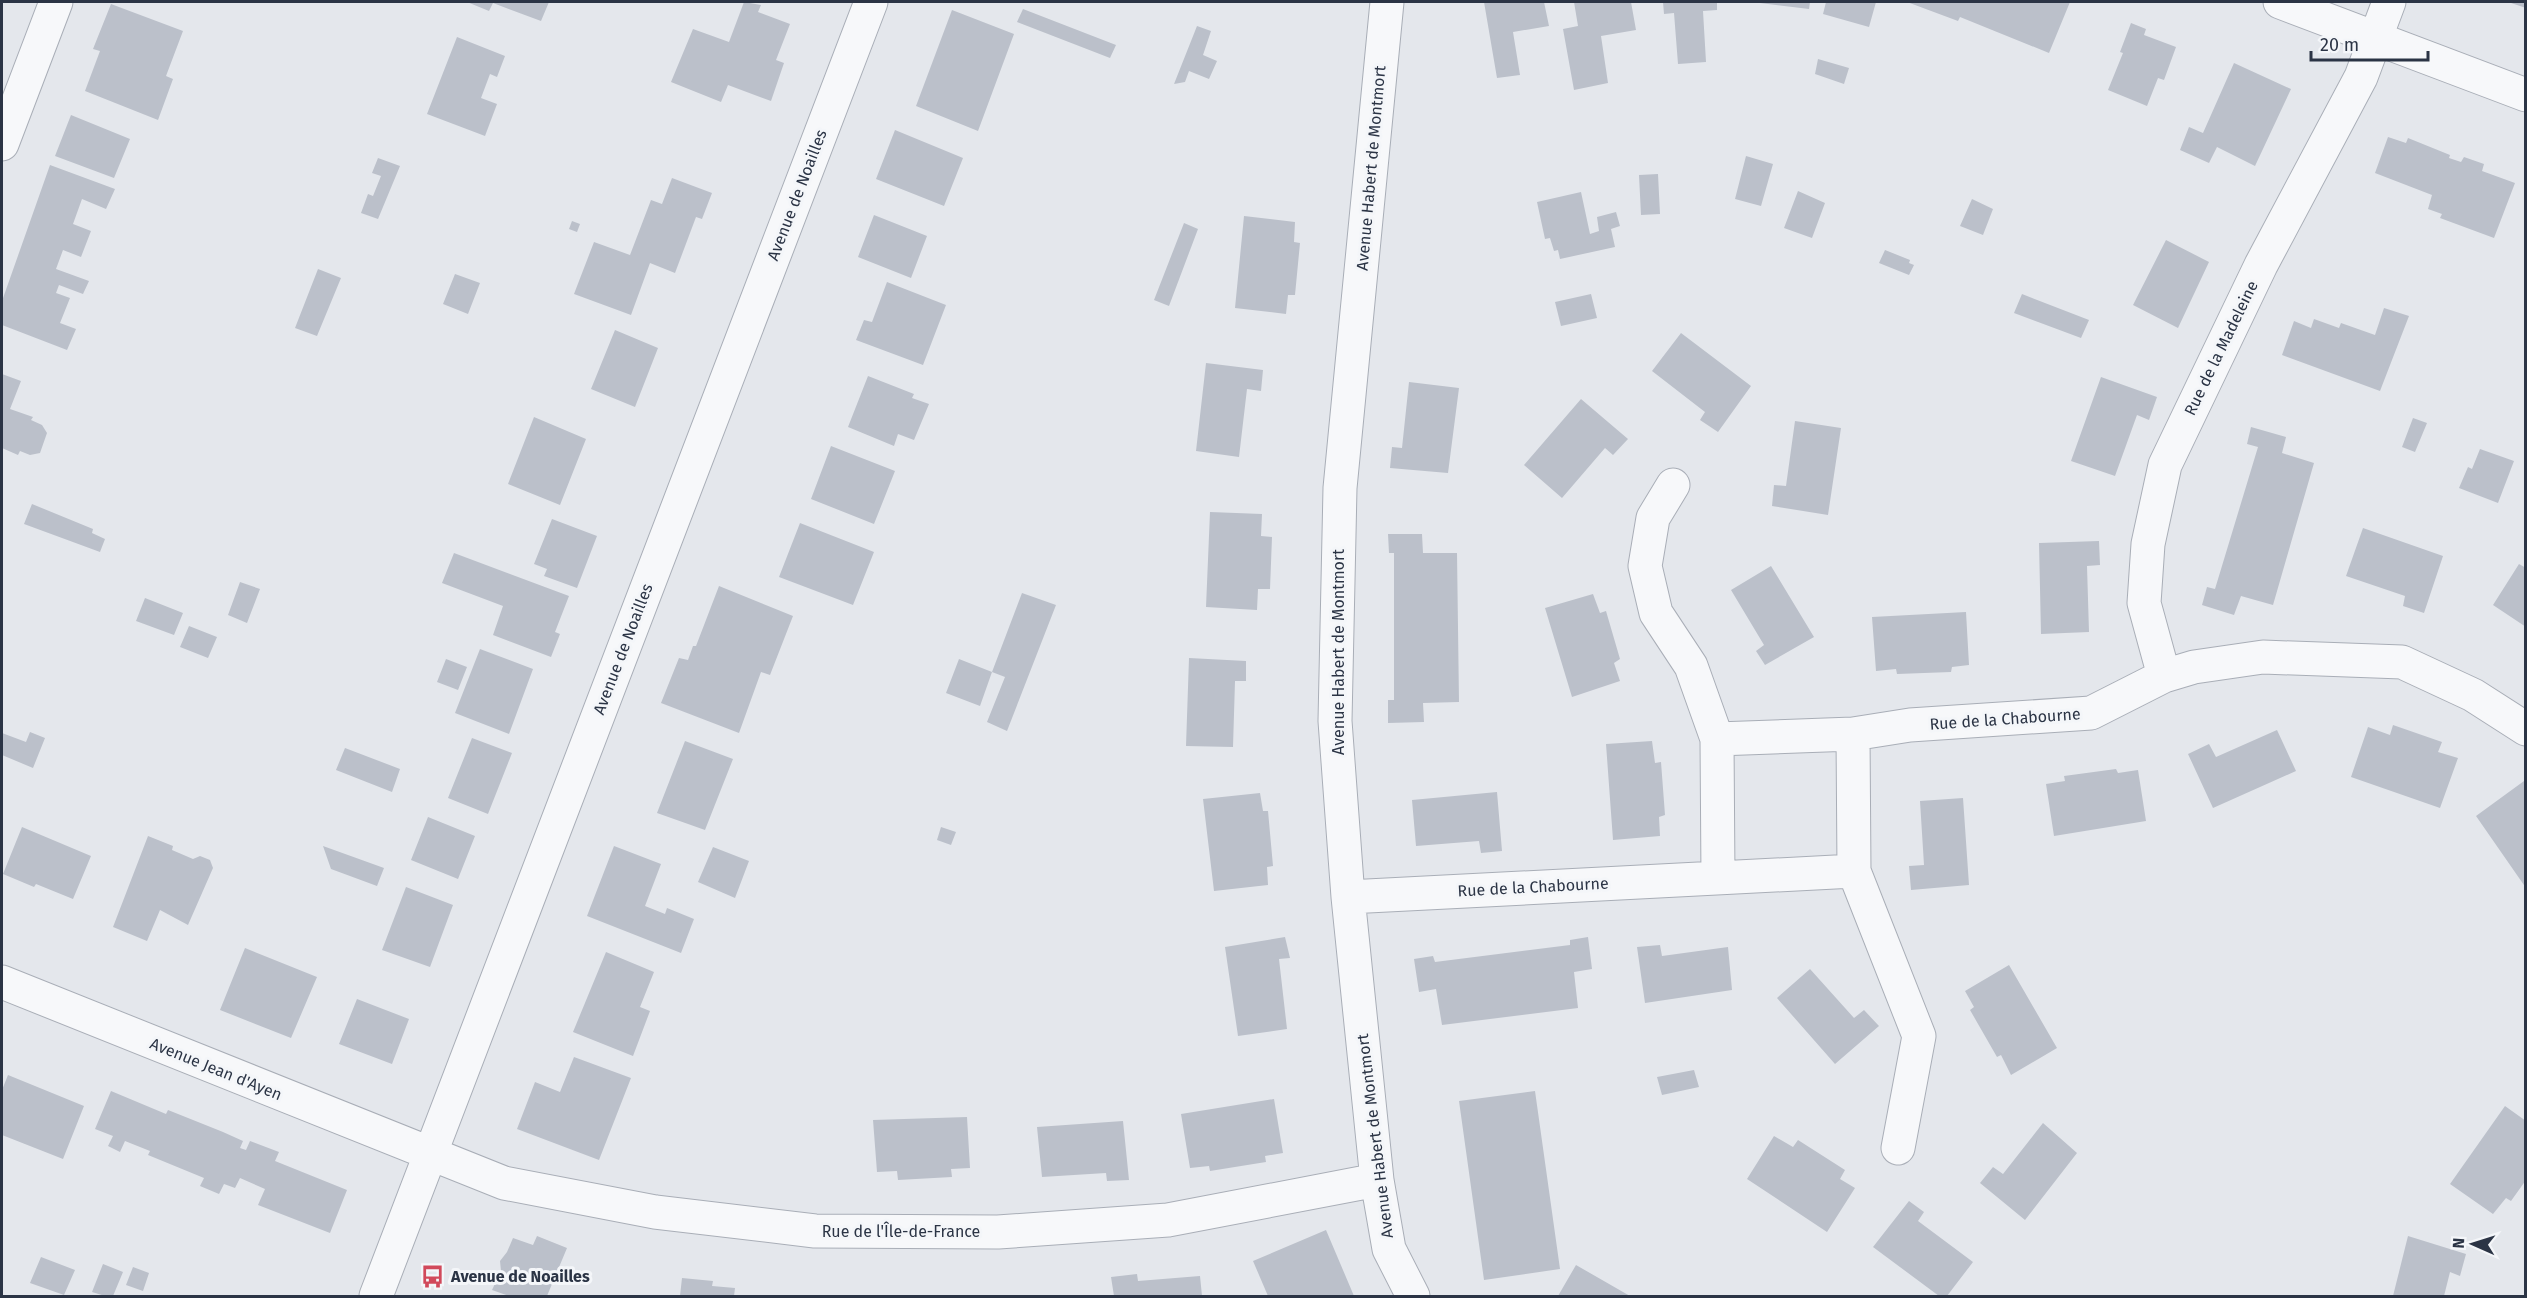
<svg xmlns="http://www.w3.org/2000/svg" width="2527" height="1298" viewBox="0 0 2527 1298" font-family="'Fira Sans',sans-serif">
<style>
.building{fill:#bbc0ca}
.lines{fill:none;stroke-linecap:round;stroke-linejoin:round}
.street-casing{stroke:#a9aeb7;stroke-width:35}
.street{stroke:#f7f8fa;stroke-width:33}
.labels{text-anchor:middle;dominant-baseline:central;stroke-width:6;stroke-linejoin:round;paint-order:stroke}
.street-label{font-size:16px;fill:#2b3445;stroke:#f4f6f9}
.poi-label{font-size:16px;font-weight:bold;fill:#2b3445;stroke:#f4f6f9;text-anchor:start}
</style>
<rect width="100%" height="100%" fill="#e4e7ec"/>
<path class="building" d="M467,2H549L541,21L493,3L489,11Z
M744,2L761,5L758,12L790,24L776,60L784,63L771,101L728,85L721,102L671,82L693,29L729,42Z
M1484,2H1544L1549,26L1513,32L1520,75L1497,78Z
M1574,2H1631L1636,30L1601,36L1608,83L1574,90L1563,29L1578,26Z
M1663,2H1717V10L1703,11L1706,62L1678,64L1674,13L1664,14Z
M1752,2H1810L1809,9Z
M1826,2H1876L1869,27L1823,14Z
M1907,2H2070L2049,53L1960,17L1958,21Z
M2508,2H2526V8Z
M111,4L183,31L166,76L173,79L158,120L85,91L100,51L93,49Z
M1023,9L1116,45L1110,58L1017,22Z
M952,10L1014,34L978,131L916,106Z
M2131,23L2146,29L2144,35L2176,47L2164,80L2158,78L2147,106L2108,90L2123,53L2120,52Z
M1197,26L1211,31L1203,55L1217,61L1209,79L1189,71L1185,82L1174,84Z
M457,37L505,56L497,77L490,74L481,98L497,104L485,136L427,114Z
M1818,59L1849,68L1844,84L1815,74Z
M2234,63L2291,89L2255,166L2217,147L2209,163L2180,150L2189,127L2203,133Z
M71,115L130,139L114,178L55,156Z
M895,130L963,158L944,206L876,179Z
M2388,137L2406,143L2408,138L2450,155L2449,158L2461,162L2464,157L2484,164L2482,171L2515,183L2494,238L2440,218L2442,214L2428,209L2432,195L2375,173Z
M1746,156L1773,164L1761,206L1735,199Z
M378,158L400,166L378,219L361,213L368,194L373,196L381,176L372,173Z
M50,165L115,189L106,209L82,199L73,224L91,231L81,257L63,250L56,269L89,281L83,294L59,285L56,293L70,298L60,323L76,329L67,350L2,325V301Z
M1658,174L1660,214L1641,215L1639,175Z
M672,178L712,193L702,219L696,217L675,273L650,263L631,315L574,294L594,242L630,255L651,200L662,204Z
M1798,191L1825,203L1812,238L1784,228Z
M1581,192L1590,234L1599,231L1597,217L1616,212L1620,226L1611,229L1615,247L1560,259L1558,250L1554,251L1550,238L1545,239L1537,202Z
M1972,199L1993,209L1983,235L1960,226Z
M874,215L927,236L911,278L858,257Z
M1244,216L1295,222L1294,242L1300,243L1295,295H1288L1286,314L1235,308Z
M572,221L580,224L577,232L569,229Z
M1184,223L1198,229L1169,306L1154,300Z
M2166,240L2209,262L2178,328L2133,305Z
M1885,250L1910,260L1909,263L1914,265L1909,275L1879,263Z
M318,269L341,278L317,336L295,328Z
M455,274L480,283L468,314L443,304Z
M887,282L946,305L923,365L856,340L864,320L872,322Z
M1591,294L1597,318L1561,326L1555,302Z
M2022,294L2089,320L2081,338L2014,313Z
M2384,308L2409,316L2380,391L2282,355L2294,321L2311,328L2314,319L2339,328L2341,323L2375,335Z
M615,330L658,348L635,407L591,389Z
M1681,333L1751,386L1718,432L1700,420L1705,412L1652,371Z
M1206,363L1263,370L1261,391L1247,389L1239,457L1196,451Z
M2,374L21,381L10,409L33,417L31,420L42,425L47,433L40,453L30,455L20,451L18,455L2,448Z
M868,376L914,394L912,398L929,404L914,440L898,434L894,446L848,427Z
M2101,377L2157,397L2149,420L2137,415L2115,476L2071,461Z
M1409,382L1459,388L1448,473L1390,468L1392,447L1402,448Z
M1581,399L1628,439L1613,455L1605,448L1562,498L1524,465Z
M534,417L586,439L560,505L508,484Z
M2413,418L2427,423L2415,452L2402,447Z
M1795,421L1841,428L1828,515L1772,506L1774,485L1786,486Z
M2251,427L2286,437L2282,453L2314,463L2273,605L2241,596L2234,615L2202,605L2207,587L2215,589L2258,447L2247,444Z
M831,446L895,471L874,524L811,499Z
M2480,449L2514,461L2498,503L2459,488L2468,467L2472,469Z
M32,504L93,529L92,533L105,539L100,552L24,524Z
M1210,512L1262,514L1261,536L1272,537L1270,589H1258L1257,610L1206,607Z
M552,519L597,536L577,588L544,576L547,569L534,564Z
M800,523L874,552L853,605L779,577Z
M2363,528L2443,556L2424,613L2403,606L2405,596L2346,576Z
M1388,534H1422L1423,553H1457L1459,702L1423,703L1424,722L1388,723V700H1394V553H1389Z
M2099,541L2100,565L2087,566L2089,632L2041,634L2039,543Z
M454,553L569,596L555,632L560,634L551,657L493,635L503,606L442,583Z
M2519,564L2526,568V627L2493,605Z
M1771,566L1814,637L1765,665L1756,651L1764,645L1731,590Z
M240,582L260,589L247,623L228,615Z
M719,586L793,616L770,675L761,672L739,733L661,703L679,658L688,660L693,646H696Z
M1022,593L1056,605L1007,731L987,722L1005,677L992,672L980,706L946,693L959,659L992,672Z
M1593,594L1600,613L1606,611L1620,659L1614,663L1620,681L1572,697L1545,608Z
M145,598L183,613L174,635L136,621Z
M1966,612L1969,665L1952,667L1951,672L1897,674L1896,669L1876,671L1872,617Z
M189,626L217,637L208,658L180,647Z
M480,649L533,669L509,734L455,713Z
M1189,658L1246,661V681H1235L1233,747L1186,746Z
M446,659L467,667L458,690L437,682Z
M2393,725L2442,742L2438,752L2458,758L2440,808L2351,777L2368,727L2390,735Z
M2277,730L2296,771L2213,808L2188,754L2209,744L2216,757Z
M30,732L45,738L33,768L2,755V733L26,742Z
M472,738L512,753L488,814L448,798Z
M685,741L733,759L705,830L657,813Z
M1652,741L1655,763L1661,762L1665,815L1659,817L1660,836L1613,840L1606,744Z
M345,748L400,769L392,792L336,770Z
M2116,769L2118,773L2138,770L2146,821L2054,836L2046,784L2065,781L2064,776Z
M2524,781L2526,783V888L2476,816Z
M1497,792L1502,851L1481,853L1479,841L1416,846L1412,800Z
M1260,793L1263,811H1268L1273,866L1267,867L1268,885L1214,891L1203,799Z
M1963,798L1969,885L1911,890L1909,866L1924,865L1920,801Z
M428,817L475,836L458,879L411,860Z
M22,827L91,856L73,899L36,884L34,887L3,874Z
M941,827L956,832L951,845L937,840Z
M148,836L173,846L172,850L193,859L200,856L210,860L213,868L188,925L160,910L147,941L113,927Z
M323,846L384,868L377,886L331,869Z
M614,846L661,864L645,906L665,914L667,908L694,919L681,953L587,916Z
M713,847L749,861L735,898L698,882Z
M406,887L453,905L430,967L382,950Z
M1285,937L1290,958L1279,959L1287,1029L1238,1036L1225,947Z
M1588,937L1592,969L1574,972L1578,1008L1442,1025L1436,989L1419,992L1414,959L1433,956L1435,962L1570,945V940Z
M1660,945L1662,956L1728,947L1732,990L1645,1003L1637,947Z
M245,948L317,977L291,1038L220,1010Z
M606,952L654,972L640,1007L650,1011L633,1056L573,1032Z
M2009,965L2057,1048L2011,1075L2001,1055L1997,1057L1970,1010L1974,1007L1965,991Z
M1810,969L1854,1018L1864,1010L1879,1026L1835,1064L1777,998Z
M357,999L409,1019L392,1064L339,1044Z
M574,1057L631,1078L599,1160L517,1129L535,1082L560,1092Z
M1694,1070L1699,1087L1662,1095L1657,1077Z
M8,1075L84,1106L63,1159L2,1135V1090Z
M111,1091L166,1114L168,1110L223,1132L243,1141L240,1148L246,1150L250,1141L279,1152L275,1161L347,1190L330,1233L258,1205L265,1189L240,1178L235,1188L224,1184L219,1194L200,1186L204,1178L148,1155L150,1151L125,1141L120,1152L108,1146L113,1136L95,1129Z
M1535,1091L1560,1269L1484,1280L1459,1101Z
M1274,1099L1283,1153L1265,1156L1266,1162L1210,1171L1209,1166L1190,1168L1181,1114Z
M2505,1106L2526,1121V1180L2511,1201L2506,1198L2493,1214L2450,1184Z
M967,1117L970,1168L951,1169L952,1177L898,1180L897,1171L877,1172L873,1120Z
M1123,1121L1129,1180L1107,1181L1106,1173L1042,1177L1037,1127Z
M2043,1123L2077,1153L2025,1220L1980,1183L1993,1167L2003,1174Z
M1774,1136L1793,1147L1798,1140L1845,1170L1840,1179L1855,1188L1827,1232L1747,1179Z
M1909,1201L1924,1212L1918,1221L1973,1262L1947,1296H1939L1873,1247Z
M1326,1230L1354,1296H1268L1253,1261Z
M537,1236L567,1248L547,1296H509L492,1290L501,1271L500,1261L507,1252L513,1238L533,1245Z
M2408,1236L2466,1254L2460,1276L2450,1272L2444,1296H2393Z
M41,1257L75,1270L64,1295L30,1283Z
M103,1264L123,1272L113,1296H105L92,1292Z
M1576,1265L1630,1296H1558Z
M133,1267L149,1273L143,1291L126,1285Z
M1137,1274L1138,1281L1200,1276L1202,1296H1114L1111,1277Z
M682,1278L713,1281L712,1286L735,1288L734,1296H680Z"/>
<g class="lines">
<defs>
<path id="street" d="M1387,2L1340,488L1335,721L1348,897L1377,1180L1389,1249L1413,1296
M2280,2L2526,95
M2,144L56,2
M1673,485L1653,518L1645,566L1656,613L1691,666L1717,739L1718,878
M2164,676L2144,603L2148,544L2165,465L2261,265L2361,77L2389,2
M1853,734L1854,871L1919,1036L1898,1148
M1717,739L1853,734L1910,725L2091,713L2164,676L2194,667L2263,657L2402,662L2473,695L2526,729
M1348,897L1854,871
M2,982L504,1183L655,1212L815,1231L998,1232L1168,1220L1377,1180
M376,1296L871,2"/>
</defs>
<use href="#street" class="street-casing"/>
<use href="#street" class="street"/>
</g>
<defs>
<symbol id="bus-bare" viewBox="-9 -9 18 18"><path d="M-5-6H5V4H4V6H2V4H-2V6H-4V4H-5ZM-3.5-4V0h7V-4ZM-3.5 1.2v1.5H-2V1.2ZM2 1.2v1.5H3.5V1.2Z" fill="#d1495b" stroke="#f4f6f9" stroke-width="2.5" paint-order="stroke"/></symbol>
</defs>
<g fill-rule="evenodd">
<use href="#bus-bare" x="416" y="1260" width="33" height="33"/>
</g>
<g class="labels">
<g class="street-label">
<text transform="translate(1371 168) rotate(-85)">Avenue Habert de Montmort</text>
<text transform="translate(797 195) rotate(-69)">Avenue de Noailles</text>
<text transform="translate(2221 348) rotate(-64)">Rue de la Madeleine</text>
<text transform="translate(623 649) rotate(-69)">Avenue de Noailles</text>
<text transform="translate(1338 652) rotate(-90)">Avenue Habert de Montmort</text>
<text transform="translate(2005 719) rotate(-4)">Rue de la Chabourne</text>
<text transform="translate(1533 887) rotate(-3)">Rue de la Chabourne</text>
<text transform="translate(216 1069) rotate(22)">Avenue Jean d'Ayen</text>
<text transform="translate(1375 1136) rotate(-97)">Avenue Habert de Montmort</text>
<text x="901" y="1231">Rue de l'Île-de-France</text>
</g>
<g class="poi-label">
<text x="451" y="1276">Avenue de Noailles</text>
</g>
</g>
<rect width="2527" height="1298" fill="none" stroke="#2b3445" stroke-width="6"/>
<g transform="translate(2473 1244) rotate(273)" stroke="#f4f6f9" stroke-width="4.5" paint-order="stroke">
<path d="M0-4.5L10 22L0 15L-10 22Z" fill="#2b3445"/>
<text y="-9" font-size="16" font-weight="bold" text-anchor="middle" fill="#2b3445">N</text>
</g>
<path d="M2311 51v9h117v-9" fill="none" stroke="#2b3445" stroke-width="3"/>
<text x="2320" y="51" font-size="18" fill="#2b3445" stroke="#f4f6f9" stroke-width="4.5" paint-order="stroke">20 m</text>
</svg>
